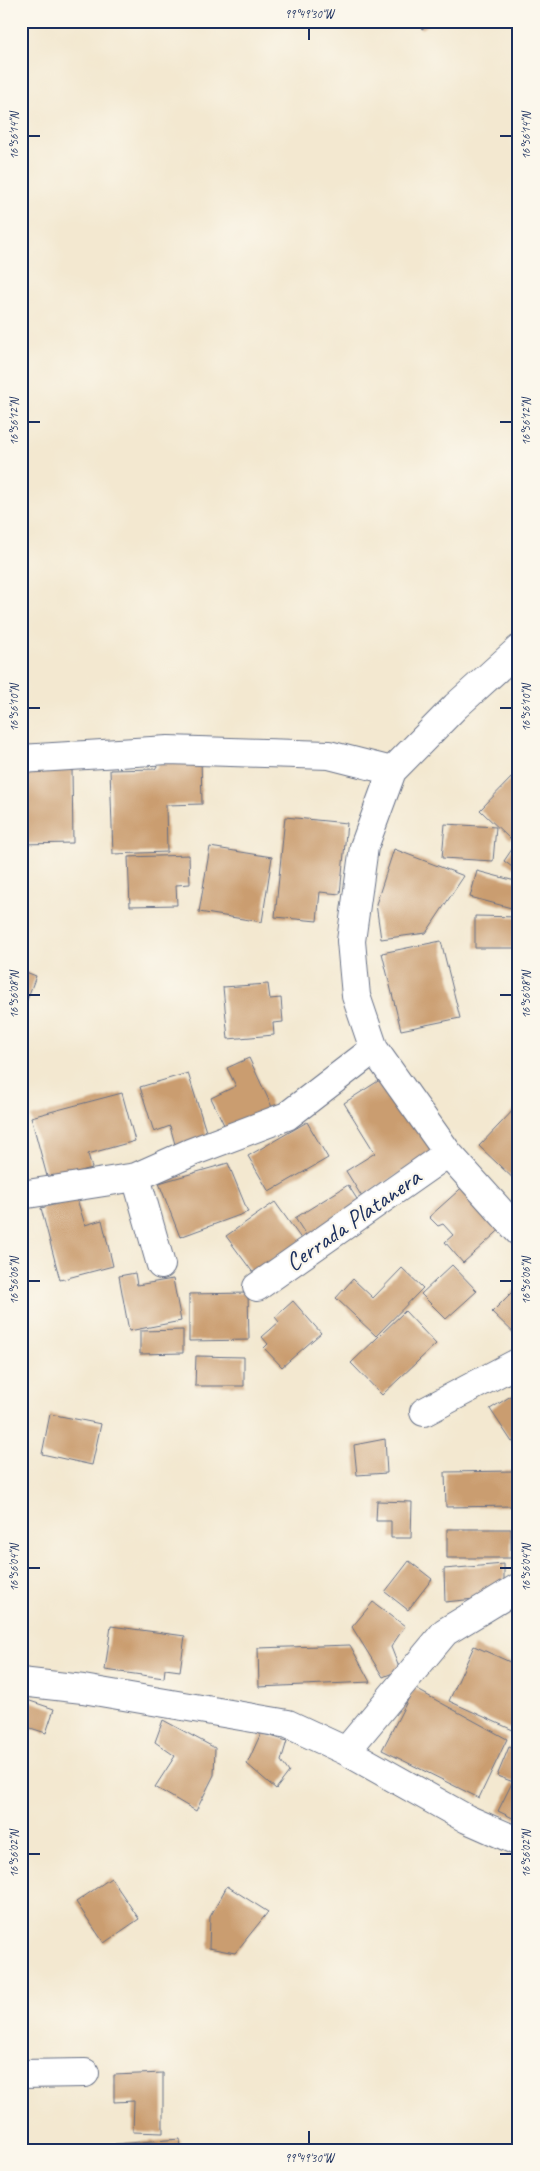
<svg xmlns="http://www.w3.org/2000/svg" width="540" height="2171" viewBox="0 0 540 2171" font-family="Caveat,sans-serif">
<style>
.building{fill:#ca9d70}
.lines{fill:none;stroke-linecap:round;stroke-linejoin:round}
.street-casing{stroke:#677086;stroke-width:30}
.street{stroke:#fff;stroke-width:28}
.ticks{fill:none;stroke:#1b2f5e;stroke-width:2}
.labels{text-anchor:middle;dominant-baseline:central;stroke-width:4.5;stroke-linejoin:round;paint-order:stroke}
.street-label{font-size:25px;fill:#1b2f5e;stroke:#fbf7ec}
.neatline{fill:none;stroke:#1b2f5e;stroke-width:2}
.ticks-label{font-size:12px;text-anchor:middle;fill:#1b2f5e}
</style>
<rect width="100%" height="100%" fill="#fbf7ec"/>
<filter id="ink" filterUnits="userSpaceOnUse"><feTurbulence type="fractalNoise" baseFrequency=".02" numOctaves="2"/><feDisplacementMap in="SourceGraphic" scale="10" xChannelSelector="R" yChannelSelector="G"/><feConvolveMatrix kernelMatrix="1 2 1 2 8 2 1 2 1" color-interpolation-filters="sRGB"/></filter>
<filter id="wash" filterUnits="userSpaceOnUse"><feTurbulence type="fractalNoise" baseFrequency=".0096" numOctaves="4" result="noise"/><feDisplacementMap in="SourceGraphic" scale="20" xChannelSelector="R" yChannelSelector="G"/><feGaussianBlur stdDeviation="1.12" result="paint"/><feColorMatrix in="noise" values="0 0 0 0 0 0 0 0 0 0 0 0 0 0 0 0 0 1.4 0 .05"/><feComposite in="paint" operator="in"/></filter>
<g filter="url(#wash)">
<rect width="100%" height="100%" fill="#f3e8d0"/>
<g id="blocks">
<path class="building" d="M417,21H434L422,29Z
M201,757L202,804L166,805L167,852L113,854L110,770L155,769L163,758Z
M21,769H72L73,843L21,844Z
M513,776L519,782V830L510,839L480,810Z
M285,817L347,823L340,894L320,892L317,921L275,917Z
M445,824L496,827L493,861L442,858Z
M519,839V872L504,861Z
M210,847L272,857L262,922L199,912Z
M394,849L464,876L426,933L381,939L376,904Z
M189,855L190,884L176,885L177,905L130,906L128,857Z
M477,871L519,882V910L470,897Z
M475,916L519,917V948H475Z
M441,941L460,1018L401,1030L382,953Z
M21,970L36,976L25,1005L21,1004Z
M268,984L270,999L281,998L283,1022L273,1023L274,1035L228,1039L223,987Z
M249,1058L273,1109L227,1131L211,1098L236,1086L227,1068Z
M188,1073L208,1138L176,1148L170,1126L154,1132L140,1087Z
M386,1076L434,1152L362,1197L346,1171L375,1153L344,1103Z
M122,1093L135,1141L88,1154L92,1168L48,1180L31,1117Z
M519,1104V1184L479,1146Z
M307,1122L328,1158L269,1192L248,1156Z
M228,1163L248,1212L180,1237L159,1183Z
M468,1182L506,1224L463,1263L445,1242L453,1235L443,1224L438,1226L429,1217Z
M348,1185L364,1210L311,1243L295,1218Z
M77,1199L85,1225L102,1220L113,1266L60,1280L41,1208Z
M275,1202L302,1240L254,1274L226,1236Z
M452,1265L477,1291L446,1319L421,1294Z
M402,1268L423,1288L376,1336L336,1298L353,1279L373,1298Z
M135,1273L137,1285L173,1279L181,1321L129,1331L119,1276Z
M519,1285V1338L492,1312Z
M248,1293L249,1340L189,1341V1294Z
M293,1301L321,1333L282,1367L264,1348L268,1344L262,1337L279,1322L275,1317Z
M405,1311L436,1344L382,1395L351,1363Z
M183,1330V1353L140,1354V1331Z
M196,1356L244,1357V1386H195Z
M519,1391V1438L512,1442L490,1409Z
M50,1414L101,1424L92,1465L42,1454Z
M385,1439L387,1473L357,1475L354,1445Z
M514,1471L515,1506L446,1507L445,1472Z
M377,1501L412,1502L411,1538H391V1521H376Z
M447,1529H511V1558H447Z
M519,1548V1572H518L515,1549Z
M409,1561L432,1579L408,1610L385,1592Z
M504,1564V1591L485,1598L445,1602L444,1569Z
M373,1602L405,1626L391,1647L400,1670L383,1677L352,1627Z
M111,1626L185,1636L180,1671L165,1669L164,1678L105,1670Z
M350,1645L370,1682L259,1687L258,1648Z
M474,1646L519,1666V1722L515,1731L449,1701Z
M414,1688L507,1739L479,1798L382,1750Z
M21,1698L54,1709L46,1733L21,1725Z
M163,1720L215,1748L214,1775L196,1811L155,1787L175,1756L155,1742Z
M261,1733L287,1741L281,1761L289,1772L276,1789L247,1764Z
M509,1747L519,1751V1784L497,1776Z
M512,1783L519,1786V1821L498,1811Z
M111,1878L139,1919L104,1943L76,1902Z
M227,1886L268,1912L235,1953L209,1948L210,1917Z
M163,2073V2133L133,2132L134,2101L114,2102V2075Z
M180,2139L181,2150H115V2144Z"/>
</g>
</g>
<g filter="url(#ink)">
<use href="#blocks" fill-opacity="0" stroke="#677086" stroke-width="1"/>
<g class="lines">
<defs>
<path id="street" d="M519,649L456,706L392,771L364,847L351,941L356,996L374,1049L448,1153L519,1232
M21,759L168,750L329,755L392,771
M136,1177L161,1265
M21,1195L136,1177L192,1152L287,1116L374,1049
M257,1287L448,1153
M424,1412L519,1362
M21,1682L83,1689L288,1724L346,1751L467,1819L519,1842
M346,1751L445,1632L519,1587
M21,2074L85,2073"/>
</defs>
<use href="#street" class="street-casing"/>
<use href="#street" class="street"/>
</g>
</g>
<path class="ticks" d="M309,28V40M28,136H40M500,136H512M28,422H40M500,422H512M28,708H40M500,708H512M28,995H40M500,995H512M28,1281H40M500,1281H512M28,1568H40M500,1568H512M28,1854H40M500,1854H512M309,2131V2144"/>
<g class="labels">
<g class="street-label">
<text transform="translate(353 1220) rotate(-35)">Cerrada Platanera</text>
</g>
</g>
<rect width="540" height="2171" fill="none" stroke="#fbf7ec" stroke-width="55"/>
<rect x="28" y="28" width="484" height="2116" class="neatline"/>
<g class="ticks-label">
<text x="309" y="18">99°49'30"W</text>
<text transform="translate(14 136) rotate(-90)" y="4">16°56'14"N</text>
<text transform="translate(526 136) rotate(-90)" y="4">16°56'14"N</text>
<text transform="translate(14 422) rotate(-90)" y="4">16°56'12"N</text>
<text transform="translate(526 422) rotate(-90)" y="4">16°56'12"N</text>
<text transform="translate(14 708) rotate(-90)" y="4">16°56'10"N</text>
<text transform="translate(526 708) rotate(-90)" y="4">16°56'10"N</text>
<text transform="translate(14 995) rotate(-90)" y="4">16°56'08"N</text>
<text transform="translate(526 995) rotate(-90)" y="4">16°56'08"N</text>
<text transform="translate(14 1281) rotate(-90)" y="4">16°56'06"N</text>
<text transform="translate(526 1281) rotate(-90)" y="4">16°56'06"N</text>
<text transform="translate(14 1568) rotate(-90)" y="4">16°56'04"N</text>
<text transform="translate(526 1568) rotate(-90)" y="4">16°56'04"N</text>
<text transform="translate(14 1854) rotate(-90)" y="4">16°56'02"N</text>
<text transform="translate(526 1854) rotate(-90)" y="4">16°56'02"N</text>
<text x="309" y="2162">99°49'30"W</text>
</g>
</svg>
